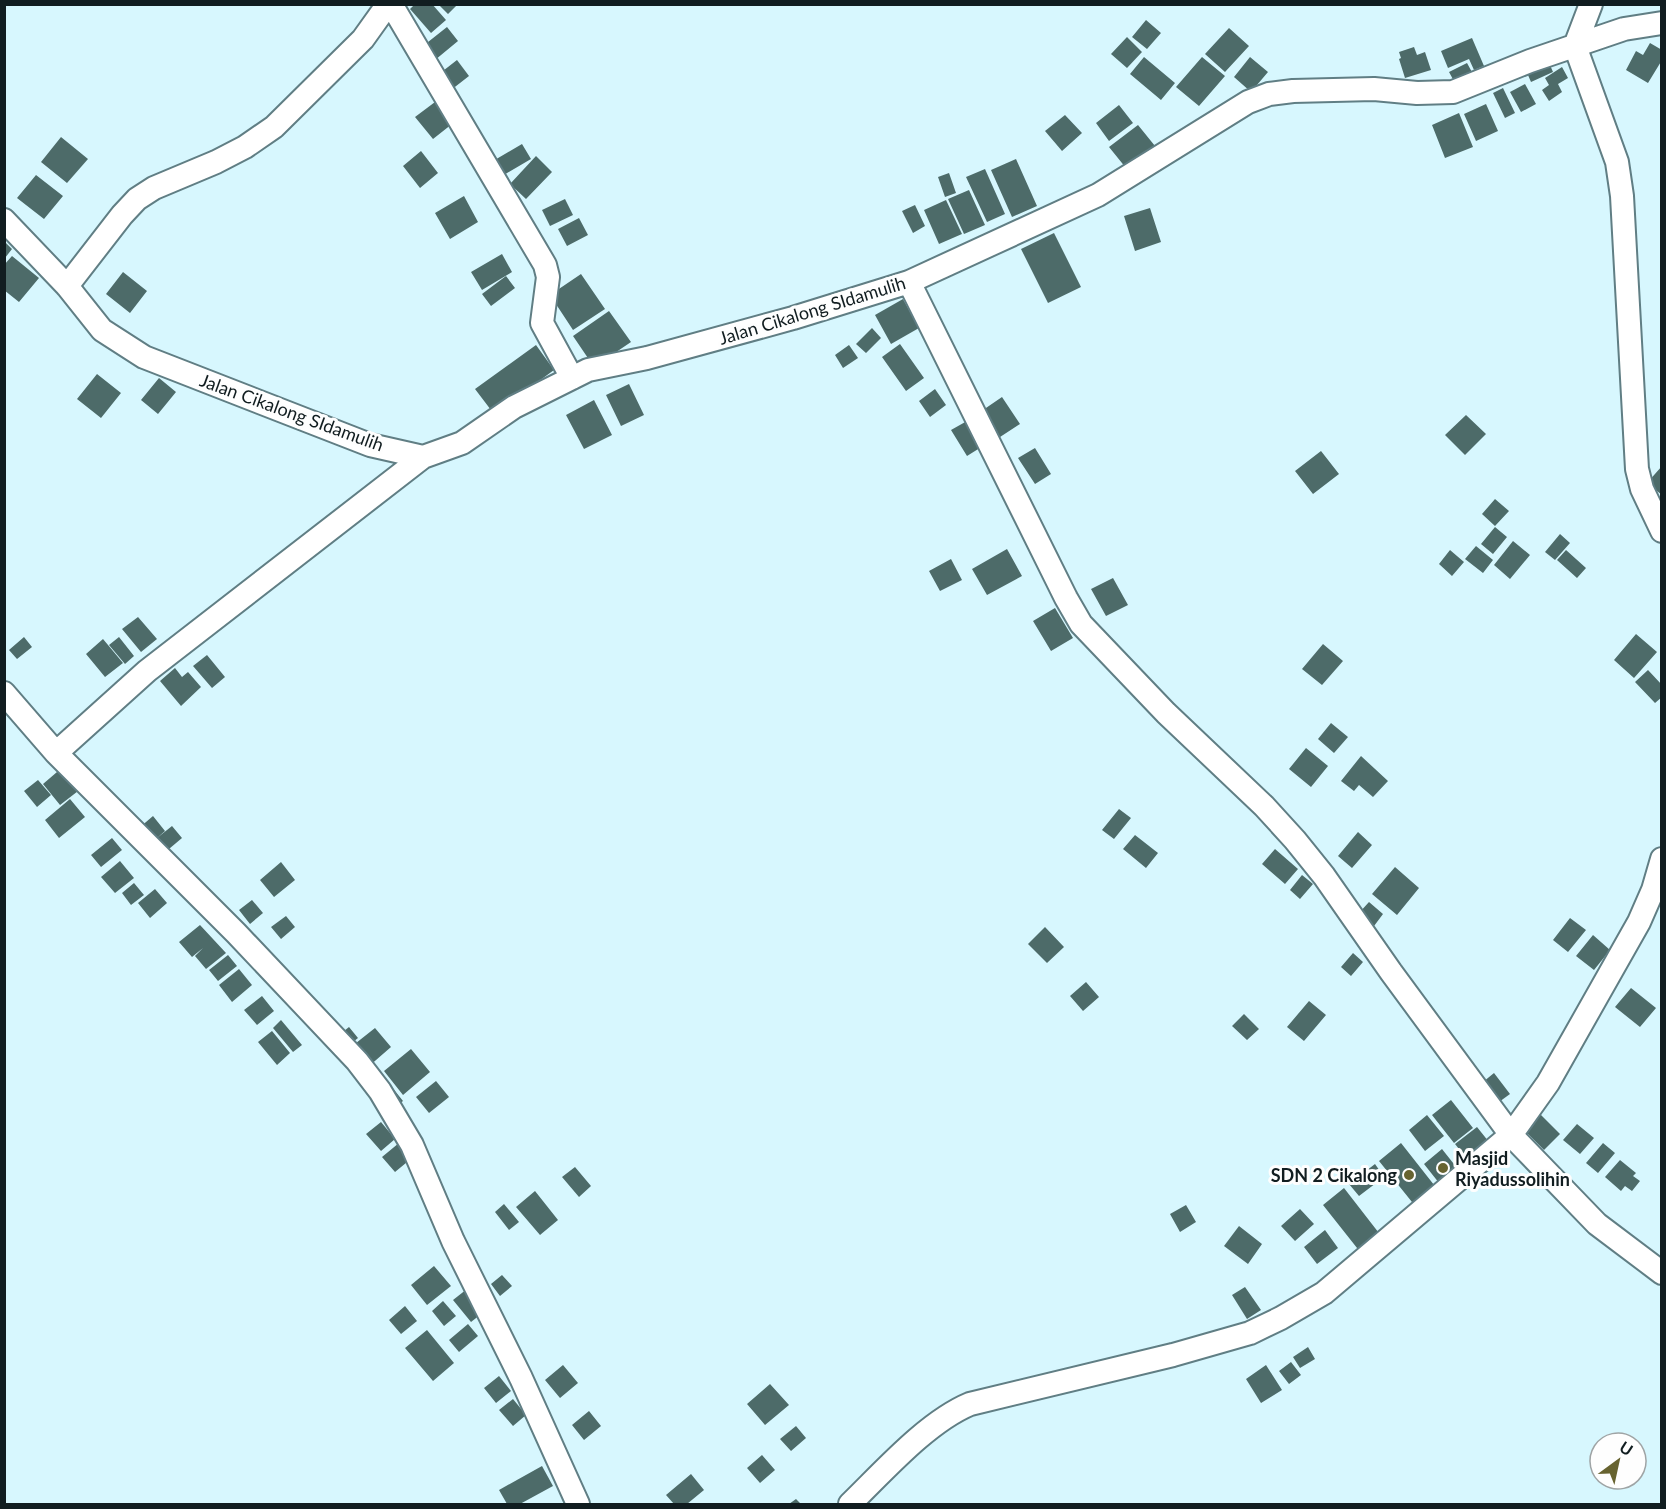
<svg xmlns="http://www.w3.org/2000/svg" width="1666" height="1509" viewBox="0 0 1666 1509" font-family="Lato,sans-serif">
<style>
.building{fill:#4d6b69}
.lines{fill:none;stroke-linecap:round;stroke-linejoin:round}
.minor-casing{stroke:#607e84;stroke-width:26}
.minor{stroke:#fff;stroke-width:22}
.poi-dot{fill:#676330;stroke:#fefefe;stroke-width:2}
.labels{text-anchor:middle;dominant-baseline:central;stroke-width:6;stroke-linejoin:round;paint-order:stroke}
.street-label{font-size:18px;fill:#111d20;stroke:#fefefe}
.poi-label{font-size:18px;font-weight:bold;fill:#111d20;stroke:#fefefe;text-anchor:start}
</style>
<rect width="100%" height="100%" fill="#d7f7fe"/>
<path class="building" d="M415,4H432L446,20L431,33L410,9Z
M438,4H458L448,14Z
M1146,20L1161,33L1147,49L1132,37Z
M447,27L458,41L435,60L423,46Z
M1229,28L1249,46L1225,72L1205,54Z
M1127,37L1142,52L1127,68L1111,54Z
M1472,38L1484,66L1474,70L1469,59L1448,68L1441,51Z
M1650,43L1662,50V60L1648,83L1626,70L1636,51L1643,55Z
M1414,47L1417,55L1425,52L1431,70L1405,78L1399,59L1401,58L1399,52Z
M1144,57L1175,83L1161,100L1130,74Z
M1202,57L1225,76L1199,106L1176,87Z
M1250,57L1268,72L1251,92L1234,77Z
M457,60L469,76L451,90L439,74Z
M1467,63L1473,74L1455,83L1449,72Z
M1550,65L1553,72L1531,82L1528,75Z
M1562,67L1568,78L1558,84L1562,92L1549,101L1542,90L1549,85L1545,78Z
M1525,84L1536,104L1521,112L1510,92Z
M1503,88L1515,113L1505,118L1493,93Z
M435,102L452,124L433,139L415,117Z
M1486,104L1498,131L1476,141L1464,114Z
M1119,105L1133,123L1109,141L1096,123Z
M1459,113L1473,147L1445,158L1432,125Z
M1065,115L1082,133L1062,151L1045,131Z
M1138,125L1155,146L1126,168L1109,147Z
M61,137L88,159L67,183L41,162Z
M522,144L531,159L502,176L493,161Z
M421,151L438,173L420,188L403,166Z
M536,156L552,172L526,199L510,184Z
M1016,159L1037,206L1012,217L991,170Z
M985,169L1005,214L987,222L966,177Z
M949,173L956,193L945,197L938,177Z
M36,175L63,196L44,219L17,198Z
M969,190L985,225L964,234L948,199Z
M464,196L478,222L450,239L435,213Z
M565,199L573,215L550,226L542,210Z
M946,200L962,234L939,244L924,210Z
M915,205L925,226L913,233L902,211Z
M1150,208L1161,242L1135,251L1124,216Z
M579,218L588,235L567,246L558,229Z
M1054,233L1081,287L1048,303L1021,249Z
M5,242L12,249L5,258Z
M502,254L512,272L482,290L471,272Z
M12,256L39,278L19,302L4,290V265Z
M123,272L147,291L130,313L106,294Z
M581,274L605,309L573,330L550,295Z
M506,276L515,288L491,306L482,294Z
M903,299L919,328L891,344L875,315Z
M609,311L631,342L594,367L573,336Z
M872,328L881,338L866,353L856,344Z
M900,344L924,378L906,391L882,357Z
M536,345L554,370L494,414L475,389Z
M849,345L858,358L843,368L835,355Z
M97,374L121,393L101,418L77,399Z
M159,378L176,392L158,414L141,400Z
M629,384L644,415L621,426L606,395Z
M935,389L946,405L930,417L919,401Z
M1002,397L1020,424L1000,437L983,410Z
M594,400L612,435L584,449L566,415Z
M1466,415L1486,434L1465,455L1445,435Z
M967,421L983,446L967,456L951,430Z
M1035,448L1051,474L1035,484L1018,458Z
M1321,451L1339,474L1313,494L1295,471Z
M1662,466V495L1647,483Z
M1495,499L1509,511L1495,526L1482,514Z
M1495,527L1507,537L1493,554L1481,544Z
M1560,534L1570,543L1555,560L1545,552Z
M1513,541L1530,555L1510,579L1494,565Z
M1476,546L1493,560L1483,573L1465,559Z
M1007,549L1022,576L987,595L972,569Z
M1450,550L1464,562L1452,576L1439,564Z
M1566,550L1586,568L1577,578L1557,560Z
M951,559L962,580L940,591L929,571Z
M1113,578L1128,605L1106,616L1091,589Z
M1055,608L1073,638L1051,651L1033,621Z
M138,617L157,639L141,652L122,629Z
M1636,634L1657,652L1634,678L1614,660Z
M24,637L32,647L17,659L9,650Z
M119,637L134,656L125,664L109,645Z
M103,639L123,663L105,677L86,654Z
M1323,644L1343,661L1322,685L1302,669Z
M207,655L225,677L212,688L193,666Z
M175,668L182,677L188,672L201,687L181,706L160,681Z
M1648,670L1662,685V697L1655,703L1635,682Z
M1331,723L1348,737L1334,753L1318,739Z
M1306,748L1328,766L1311,787L1289,769Z
M1361,756L1388,781L1373,797L1359,785L1354,791L1341,781Z
M64,766L82,788L60,805L43,784Z
M38,780L51,795L37,807L24,791Z
M70,799L85,817L59,838L45,820Z
M1119,809L1131,818L1114,839L1102,830Z
M153,816L165,831L157,838L172,826L182,838L163,854L139,828Z
M1358,832L1372,845L1352,868L1338,856Z
M1135,835L1158,853L1146,868L1123,849Z
M112,838L122,850L101,867L91,855Z
M1275,849L1298,869L1285,884L1262,864Z
M120,861L134,878L115,893L101,877Z
M281,862L295,880L274,897L260,880Z
M1395,867L1419,888L1397,915L1372,894Z
M1302,875L1313,884L1300,899L1290,890Z
M134,883L144,895L131,905L122,893Z
M155,889L167,903L150,918L138,903Z
M252,900L263,913L250,924L239,910Z
M1369,902L1383,914L1374,926L1359,913Z
M286,916L295,927L281,939L271,927Z
M1570,918L1586,930L1568,952L1553,940Z
M200,925L226,953L206,969L195,956L203,948L192,957L179,942Z
M1045,927L1064,947L1047,963L1028,944Z
M1593,935L1610,950L1594,970L1576,956Z
M1353,953L1363,962L1351,976L1341,967Z
M228,955L237,966L218,981L209,970Z
M239,969L252,985L232,1002L219,985Z
M1086,982L1099,997L1083,1011L1070,996Z
M1631,988L1656,1008L1640,1027L1615,1007Z
M262,996L274,1011L257,1025L244,1010Z
M1309,1001L1326,1015L1304,1041L1287,1027Z
M1244,1014L1259,1029L1247,1040L1232,1026Z
M281,1020L302,1045L293,1052L273,1028Z
M349,1027L358,1038L348,1046L339,1035Z
M375,1028L391,1047L368,1067L351,1047Z
M272,1031L290,1053L277,1065L258,1042Z
M411,1049L430,1072L403,1095L384,1071Z
M1494,1073L1510,1094L1499,1102L1483,1082Z
M387,1081L403,1101L399,1104L383,1084Z
M436,1081L449,1097L429,1113L416,1097Z
M1451,1100L1473,1128L1454,1143L1432,1115Z
M1536,1110L1560,1134L1544,1150L1520,1126Z
M1427,1115L1444,1136L1425,1151L1409,1130Z
M381,1122L395,1139L381,1151L366,1134Z
M1577,1124L1594,1138L1580,1154L1563,1140Z
M1477,1127L1489,1142L1467,1159L1455,1144Z
M399,1143L412,1158L395,1172L382,1157Z
M1401,1143L1438,1190L1416,1207L1379,1161Z
M1603,1143L1615,1153L1598,1173L1586,1163Z
M1442,1149L1461,1173L1443,1188L1424,1164Z
M1620,1160L1636,1173L1633,1176L1640,1181L1632,1191L1625,1186L1621,1191L1605,1177Z
M1375,1164L1384,1177L1359,1196L1349,1184Z
M575,1167L591,1186L579,1197L562,1177Z
M1344,1188L1382,1237L1361,1253L1323,1205Z
M535,1191L558,1220L540,1235L516,1207Z
M504,1204L519,1222L509,1230L495,1212Z
M1186,1205L1196,1222L1180,1232L1170,1214Z
M1300,1209L1314,1224L1295,1241L1281,1226Z
M1239,1226L1262,1244L1248,1264L1224,1246Z
M1325,1230L1338,1248L1317,1264L1304,1247Z
M434,1266L451,1286L427,1305L411,1285Z
M502,1275L512,1286L500,1296L491,1284Z
M1245,1287L1261,1310L1247,1319L1232,1295Z
M467,1289L485,1311L471,1322L453,1300Z
M443,1301L456,1316L444,1326L432,1311Z
M405,1306L417,1321L401,1334L389,1320Z
M468,1324L478,1336L459,1352L449,1340Z
M427,1330L454,1363L433,1381L405,1348Z
M1308,1347L1315,1359L1300,1368L1293,1357Z
M1291,1362L1301,1375L1289,1384L1279,1371Z
M563,1365L578,1383L560,1398L545,1380Z
M1266,1365L1282,1390L1261,1403L1246,1379Z
M499,1376L511,1391L496,1403L484,1388Z
M770,1384L789,1405L765,1425L747,1404Z
M513,1399L526,1415L513,1426L499,1410Z
M589,1411L601,1426L584,1440L572,1425Z
M796,1426L806,1438L791,1451L780,1439Z
M762,1455L775,1470L760,1483L747,1468Z
M542,1466L553,1486L520,1504H507L499,1490Z
M691,1474L704,1490L687,1504H674L666,1495Z
M796,1499L801,1504H789Z"/>
<g class="lines">
<defs>
<path id="minor" d="M391,4L545,265L548,277L542,323L572,378
M1591,4L1575,46L1617,162L1622,196L1637,469L1642,489L1662,531
M4,220L67,286L102,330L144,357L370,445L423,457L462,443L514,407L588,370L647,358L793,318L909,282L1098,195L1248,102L1269,94L1293,91L1374,89L1417,93L1453,92L1530,61L1624,29L1662,23
M909,282L1066,598L1081,624L1102,646L1166,713L1264,806L1295,840L1324,876L1391,972L1511,1135L1597,1224L1662,1273
M67,286L122,215L137,199L154,188L216,162L245,147L274,127L363,39L388,4
M4,693L56,753L236,933L357,1061L380,1091L412,1145L453,1241L521,1378L578,1504
M56,753L147,671L423,457
M850,1504C884,1471 927,1422 970,1404L1173,1355L1250,1333L1281,1318L1324,1293L1511,1135L1548,1083L1639,922L1653,890L1662,859"/>
</defs>
<use href="#minor" class="minor-casing"/>
<use href="#minor" class="minor"/>
</g>
<g class="poi-dot">
<circle cx="1443" cy="1168" r="6"/>
<circle cx="1409" cy="1175" r="6"/>
</g>
<g class="labels">
<g class="street-label">
<text transform="translate(812 310) rotate(-17)">Jalan Cikalong SIdamulih</text>
<text transform="translate(292 412) rotate(20)">Jalan Cikalong SIdamulih</text>
</g>
<g class="poi-label">
<text x="1455" y="1158">Masjid<tspan x="1455" dy="21">Riyadussolihin</tspan></text>
<text x="1397" y="1175" text-anchor="end">SDN 2 Cikalong</text>
</g>
</g>
<rect width="1666" height="1509" fill="none" stroke="#111d20" stroke-width="12"/>
<g transform="translate(1618 1461) rotate(33)"><circle r="28" fill="#fefefe" stroke="#9fa4a5" stroke-width="1.5"/>
<path d="M0-4.5L10 22L0 15L-10 22Z" fill="#676330"/>
<text y="-9" font-size="16" font-weight="bold" text-anchor="middle" fill="#111d20">U</text>
</g>
</svg>
